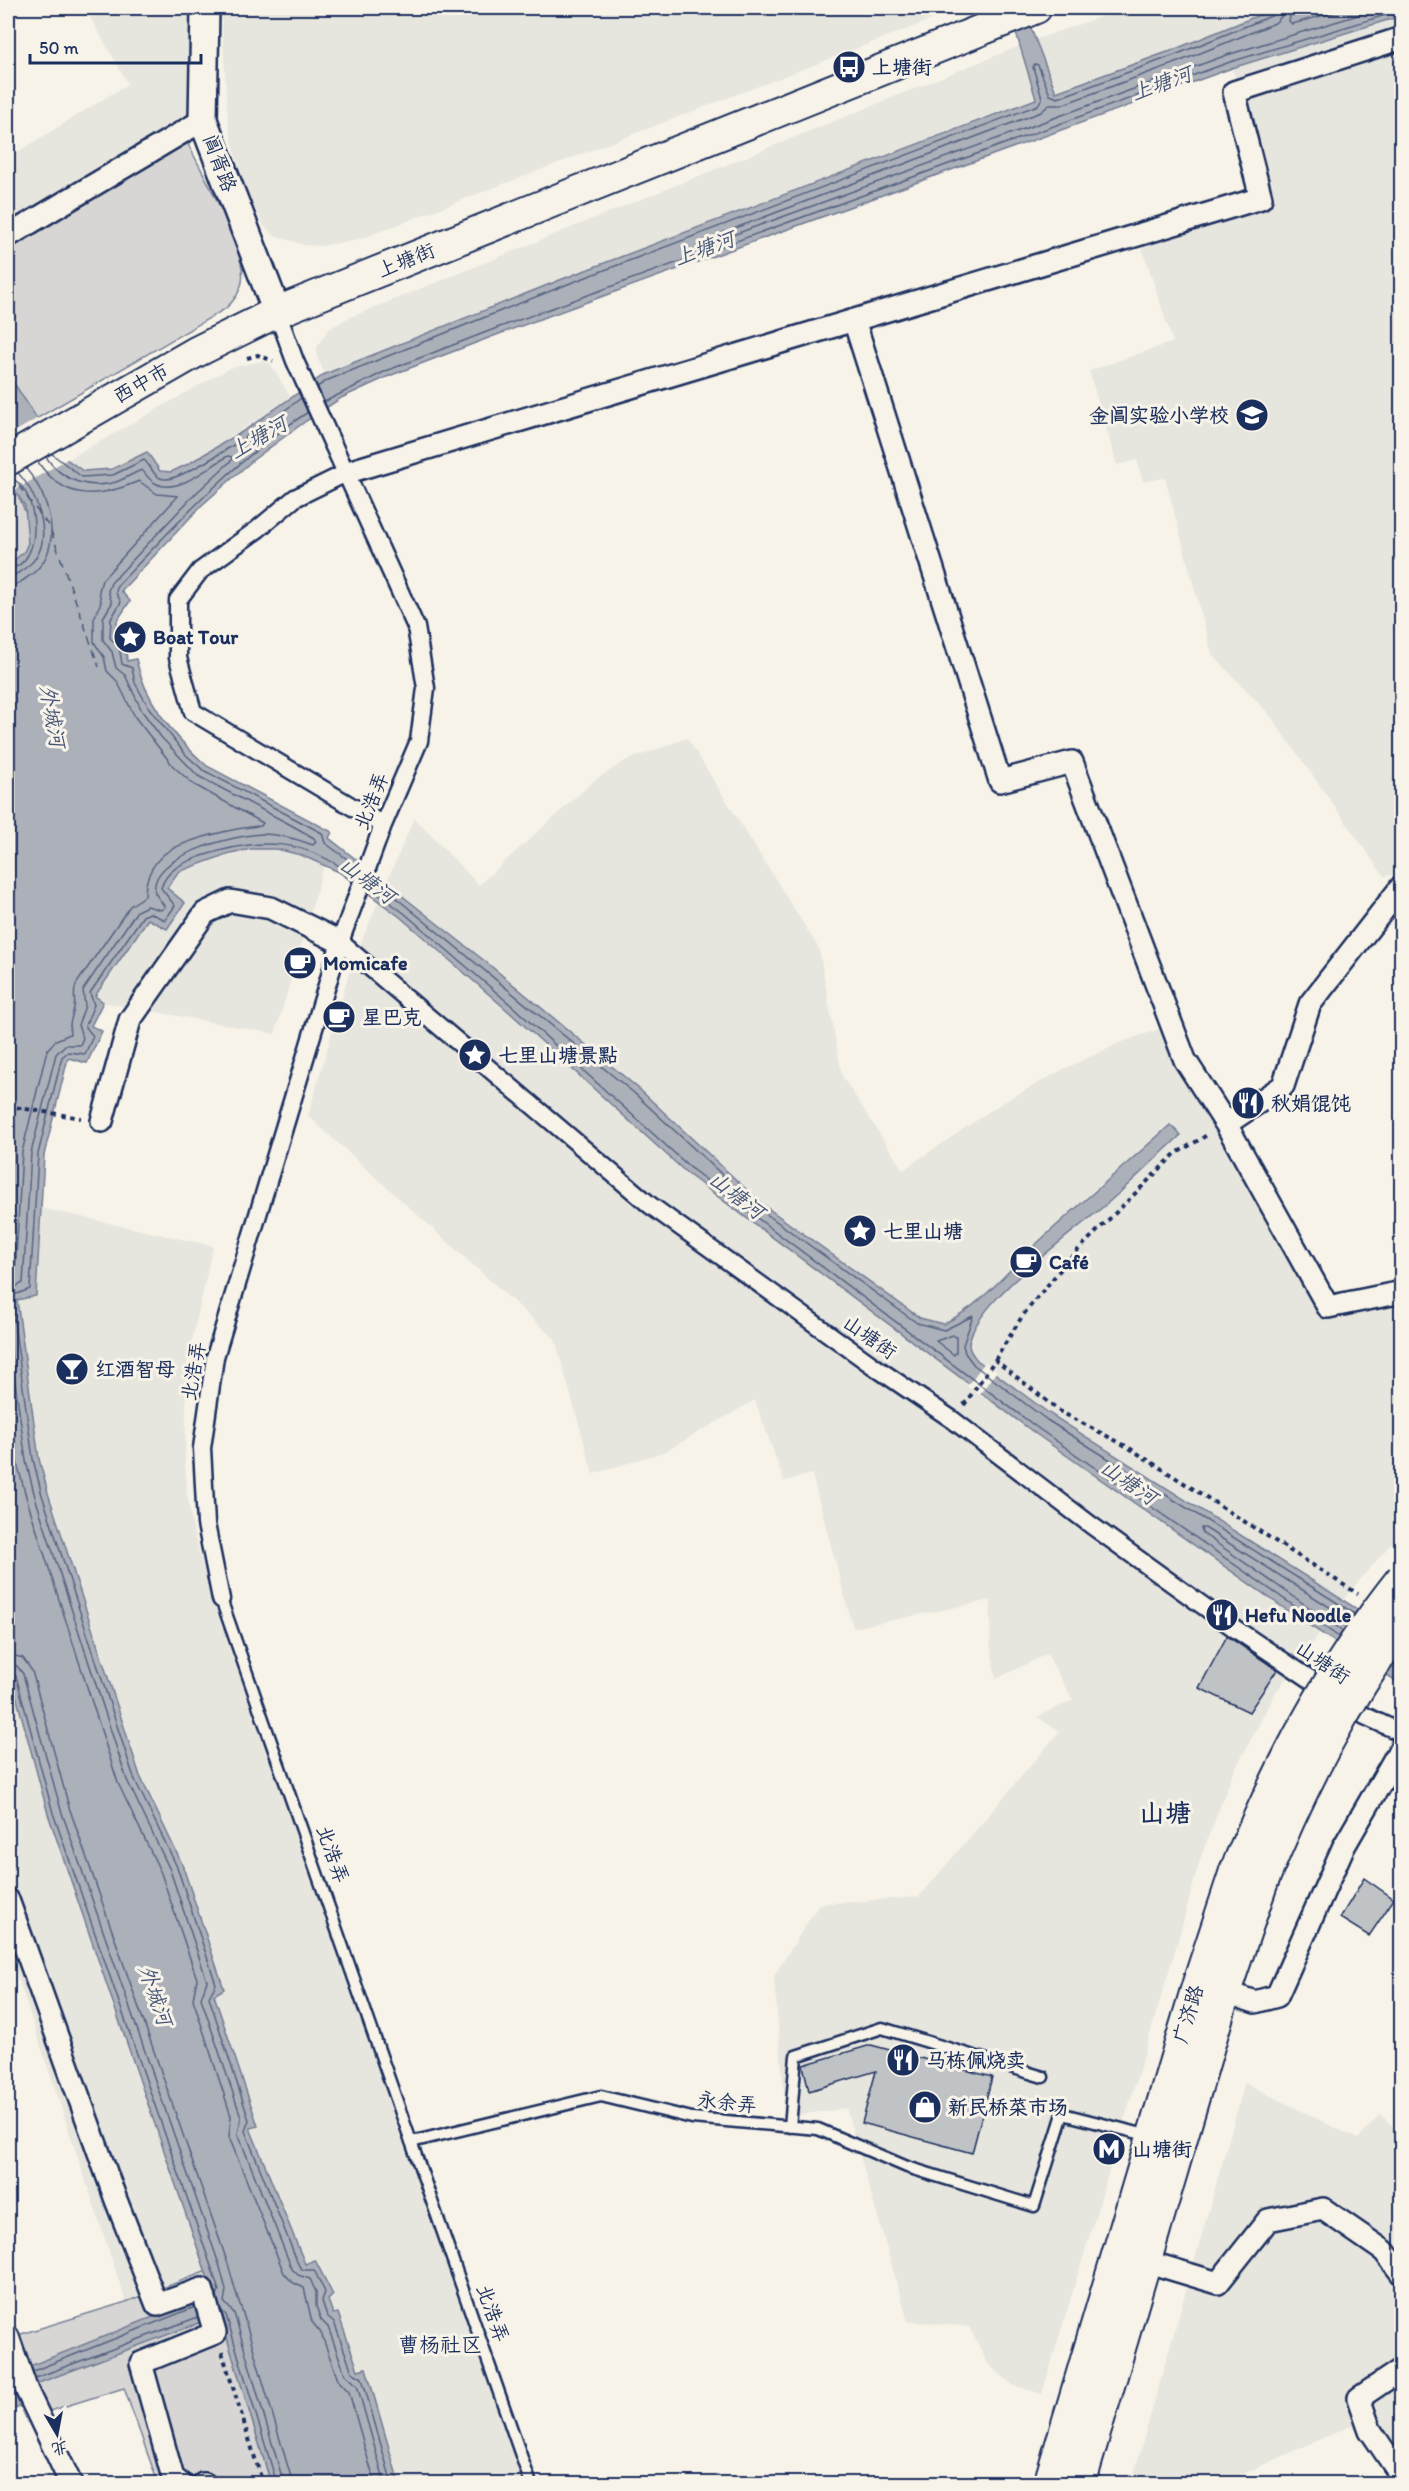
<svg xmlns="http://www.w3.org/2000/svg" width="1409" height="2491" viewBox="0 0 1409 2491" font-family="Itim,'LXGW WenKai TC',sans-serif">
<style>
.built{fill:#e6e5de}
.green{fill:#d7d6d4;stroke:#798299;stroke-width:1.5}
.water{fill:#acb0b9;stroke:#727c95;stroke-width:1.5}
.pier{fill:#f7f3e8}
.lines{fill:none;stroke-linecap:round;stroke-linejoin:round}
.shore{stroke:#556382;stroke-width:1.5}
.ferry{stroke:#465679;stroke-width:1.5;stroke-dasharray:8 6;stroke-linecap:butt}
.building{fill:#c0c3c5;stroke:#1b2f5e;stroke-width:1.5}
.service-casing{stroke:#1b2f5e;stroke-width:15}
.pedestrian-casing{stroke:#1b2f5e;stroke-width:21}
.minor-casing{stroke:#1b2f5e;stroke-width:26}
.tertiary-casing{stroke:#1b2f5e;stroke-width:32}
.secondary-casing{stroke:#1b2f5e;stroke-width:34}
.path{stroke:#1b2f5e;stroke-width:4;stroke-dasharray:4.5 4.5;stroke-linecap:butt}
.service{stroke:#f7f3e8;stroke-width:10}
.pedestrian{stroke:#f7f3e8;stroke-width:16}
.minor{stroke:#f7f3e8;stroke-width:21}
.tertiary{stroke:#f7f3e8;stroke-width:27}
.secondary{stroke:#f7f3e8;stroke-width:30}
.secondary-bridge-casing{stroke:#1b2f5e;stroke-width:34;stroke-linecap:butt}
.secondary-bridge{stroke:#f7f3e8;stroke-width:30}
.labels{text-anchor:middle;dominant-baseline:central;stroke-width:6;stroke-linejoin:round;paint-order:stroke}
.poi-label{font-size:20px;font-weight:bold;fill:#1b2f5e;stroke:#f7f3e8;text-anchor:start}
.street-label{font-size:20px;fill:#1b2f5e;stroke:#f7f3e8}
.water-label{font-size:21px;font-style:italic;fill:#465679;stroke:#f7f3e8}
.neighbourhood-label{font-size:21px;fill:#1b2f5e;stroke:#f7f3e8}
.district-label{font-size:26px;font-weight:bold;fill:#1b2f5e;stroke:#f7f3e8}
</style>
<rect width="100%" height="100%" fill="#f7f3e8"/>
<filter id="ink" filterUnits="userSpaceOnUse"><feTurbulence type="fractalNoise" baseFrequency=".0167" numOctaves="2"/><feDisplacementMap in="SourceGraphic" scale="12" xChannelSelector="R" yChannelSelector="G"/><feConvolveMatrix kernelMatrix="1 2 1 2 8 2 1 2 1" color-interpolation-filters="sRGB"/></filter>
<g filter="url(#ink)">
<path class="built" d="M85,8H193L195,116L8,223V158L128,84Z
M221,8H962L363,238L322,246L304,245L274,235L264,226L252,203L236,157L228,123Z
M1126,8H1276L1173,50L971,123L565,278L325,374L317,357V347L328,330L346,319L1034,40Z
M1401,16L1402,869L1396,874L1384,876L1269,714L1212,654L1165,478L1143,482L1137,460L1117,465L1089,371L1173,342L1136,229L1271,184L1232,68Z
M261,361L270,363L291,398L188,464L165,473L160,471L147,452L112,469L83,471L67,460L230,368Z
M687,738L819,949L842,1076L903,1170L1002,1103L1066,1068L1122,1042L1171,1025L1328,1307L1401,1292V1532L1351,1590L1276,1692L1233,1773L1201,1856L1177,1944L1042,2394L1013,2385L988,2364L969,2327L908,2321L846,2108L786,2117L774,1976L819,1904L919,1897L1060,1731L1037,1717L1073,1700L1047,1654L996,1679L990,1642L991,1600L853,1628L812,1474L784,1481L755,1400L666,1451L593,1474L555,1339L308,1116L351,966L414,818L479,885L595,780L625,761Z
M264,848L301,855L324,865L275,1034L103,1002L95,996L149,918L184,903L167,888L178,872L230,853Z
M40,1208L213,1246L187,1363L185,1463L187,1493L194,1534L210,1592L523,2483H399L366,2368L358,2370L338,2314L333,2315L315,2260L305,2265L250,2128L258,2125L214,1995L224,1989L182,1864L140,1776L103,1669L39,1459L17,1300L36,1296Z
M8,1666L48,1814L207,2271L126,2302L8,1948Z
M1245,2083L1358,2139L1380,2114L1401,2134V2483H1393L1352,2425L1223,2483L1131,2484Z"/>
<path class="green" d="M186,140C201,171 248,250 242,282C240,293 233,302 225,309L36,419L8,374V244Z
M8,481C20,496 37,529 26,549C22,556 13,561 8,565Z
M207,2271L271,2483H158L124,2388L37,2415L8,2338L126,2302Z"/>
<path class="water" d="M1003,8H1023L1056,92L1173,50L1276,8H1401V16L1232,68L499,334L389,376L341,398L306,421L253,460L202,505L121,591L130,601L117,621L116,638H125L127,661L136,659C145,702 175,738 207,766L332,832L329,838L486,962L638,1088L762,1204L920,1318L943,1324C981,1306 1004,1275 1033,1247C1078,1205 1125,1166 1170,1125L1181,1135C1157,1157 1134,1180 1110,1201C1075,1232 982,1296 970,1339C967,1348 972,1354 977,1360L1050,1414L1401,1637V1685L1298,1618L1036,1434L689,1175L507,1010L400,917L339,872L301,855L276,849H252L230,853L178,872L167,888L185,903L167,929L148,919L95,996L103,1002L91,1026L102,1031L87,1063L68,1058L44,1155L36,1296L17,1300L39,1459L48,1493L140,1776L182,1864L224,1989L214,1995L258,2126L250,2128L305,2264L315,2260L333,2295L328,2300L333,2314L338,2313L358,2370L366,2368L399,2483H271L220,2315L20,2390L26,2404L8,2412V2363L25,2368L213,2293L48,1814L8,1666V565L24,552L28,543L25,506L8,481V374L61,455L83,471L112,469L147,452L160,471L171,472L188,464L245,430L325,374L565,278L1036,99L1017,36Z"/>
<path class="pier" d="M38,418L63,453L69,458L12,492L8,486V436Z
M985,1362L997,1371L979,1395L967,1386Z"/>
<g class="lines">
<path class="shore" d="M1283,8L1281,17L1275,23L1178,62L1061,105H1049L1041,112L717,235L716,239L719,240L1227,55L1381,8
M1292,8L1289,21L1292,24L1350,8
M317,387L328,380L568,284L1038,105L1042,98L1033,67L1035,64L1038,65L1050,95L1058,98L1175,55L1271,16L1276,8
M324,402L386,371L497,328L1230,62L1402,10
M308,412C235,460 177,523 117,586L116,593L121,602L111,619L110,638L119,646L122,664L132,668L135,683L149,708L186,755L203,770L322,833L325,843L357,866
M52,454L82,477L113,475L144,460C151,466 154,478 164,479C184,482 283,413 301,398
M8,478C37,481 48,564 8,569
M8,577C16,576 21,571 28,566C56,544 39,495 18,473
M8,586C18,585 24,580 32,574C65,548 50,496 26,469
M354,876C303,838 260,837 202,856C185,862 167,868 161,888L175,906L165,920L150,913L143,916L90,993L94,1005L85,1026L93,1036L85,1054L68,1052L62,1057L38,1154L30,1289L14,1295L11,1301L33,1459L42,1495L134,1778L177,1867L216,1984L209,1997L249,2120L245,2131L299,2266L303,2270H314L325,2292L322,2301L327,2316L334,2322L352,2372L362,2378L392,2484
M373,879L634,1093L758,1208L917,1323L944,1330L973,1316L963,1345L965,1353L974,1365L1047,1420L1355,1614
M370,888L404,913L511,1005L693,1170L1039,1429L1339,1637
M8,1280L15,1275L22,1152L47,1050L56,1040L70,1034C68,1023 72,1018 74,1008C76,1000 72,992 77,983L130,906L145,896C145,881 151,866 163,855C181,840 238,827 261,826L263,823L193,784L173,766L135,717L117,681L107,671L104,657L94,642V619L101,602L99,591L102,580L178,496L157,494L139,481C99,498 65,502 38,462
M8,1291L23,1283L31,1153L56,1054L65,1045H80L83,1038L78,1025L85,1006L83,990L137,911L147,906L161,910L165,907L155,893C148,855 236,835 263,834C280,834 297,839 313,845L316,842L314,838L293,826L198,776L161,737L142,711L125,675L116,668L112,652L103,640V618L112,603L108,591L111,583L193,496L232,460V457L228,456C210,466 177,496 155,483C149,480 146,474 142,470C133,473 125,479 116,482C89,490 62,481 46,457
M8,1331L26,1461L35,1497L127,1780L170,1870L207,1981L201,1998L241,2117L238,2134L292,2269L298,2275L310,2279L316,2292V2306L321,2320L328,2327L345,2374L357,2385L385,2484
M953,1335L956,1337V1352L954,1355L936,1341Z
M8,1395L17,1463L27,1500L118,1783L161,1873L197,1979L193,1999L231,2116L229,2137L284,2273L292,2282L304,2288L312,2322L321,2333L338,2380L349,2392L375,2484
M1343,1631L1202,1533L1201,1528H1205L1350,1620
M8,1654L23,1658L32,1671L69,1807L228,2264C233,2281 236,2295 242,2310L293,2484
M8,1663L17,1666L23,1674L61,1810L220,2267L226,2290L224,2302L234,2313L284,2484
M8,1671L16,1676L53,1813L212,2269L219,2291L217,2297
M221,2310L226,2315L277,2484
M33,2371L195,2307
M35,2378L198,2317"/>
<path class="ferry" d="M10,474L50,528L99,667"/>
</g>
<path class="building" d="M1227,1636L1277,1670L1249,1712L1199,1688Z
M1364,1878L1394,1899L1369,1936L1340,1918Z
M871,2045L992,2077L972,2153L862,2123L876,2071L809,2091L803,2065Z"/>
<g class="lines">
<defs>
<path id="service" d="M221,1599L531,2484
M790,2127L796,2056L882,2028L1043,2077
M411,2142L601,2096L692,2118L818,2129L907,2167L1034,2206L1063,2114L1150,2136"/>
<path id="pedestrian" d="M348,472L295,498L258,529L200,571L178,600V658L193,712L383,825
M340,942L650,1205L872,1365L953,1420L1091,1525L1234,1628L1365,1716L1402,1733
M221,1599L206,1524L202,1448L215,1357L340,942L383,825L419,741L426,688L416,627L295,361L277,312"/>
<path id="minor" d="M8,236L203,120
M854,320L1000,781L1072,762L1185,1060L1226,1124L1328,1307L1402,1292
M348,472L1261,198L1234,92L1402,38
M102,1121L130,1020L205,913L230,901L271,908L340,942
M1226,1124L1283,1086L1310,1004L1402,886
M8,1900L116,2200L157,2305L202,2289L215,2333L141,2363L173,2478L181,2484
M1225,1992L1255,2002L1277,1996L1343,1848L1402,1746
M1145,2261L1218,2283L1268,2220L1323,2209L1384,2251L1402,2274
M8,2337L27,2391L71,2484
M1402,2369L1359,2398L1370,2430L1402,2477
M203,2484H205"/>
<path id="tertiary" d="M205,8L203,120L277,312"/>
<path id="secondary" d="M8,460L196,352L277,312L1036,8
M1049,2484L1198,1983L1235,1871
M1080,2484L1225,1992L1263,1881"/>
</defs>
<use href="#service" class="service-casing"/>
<use href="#pedestrian" class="pedestrian-casing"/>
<use href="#minor" class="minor-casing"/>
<use href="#tertiary" class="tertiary-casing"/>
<use href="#secondary" class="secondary-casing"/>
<path class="path" d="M247,358L258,355L273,361
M8,1106L81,1118
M995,1360L1023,1315L1070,1258L1175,1154L1209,1134
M964,1405L995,1360L1061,1412L1126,1446L1358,1594
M222,2352L263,2484"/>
<use href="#service" class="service"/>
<use href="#pedestrian" class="pedestrian"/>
<use href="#minor" class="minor"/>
<use href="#tertiary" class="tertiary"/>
<use href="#secondary" class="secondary"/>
<defs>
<path id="secondary-bridge" d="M1235,1871C1280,1765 1329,1669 1402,1578
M1263,1881C1300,1791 1343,1704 1402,1625"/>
</defs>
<use href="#secondary-bridge" class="secondary-bridge-casing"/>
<use href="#secondary-bridge" class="secondary-bridge"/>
</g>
</g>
<defs>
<symbol id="bus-disc" viewBox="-11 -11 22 22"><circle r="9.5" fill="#1b2f5e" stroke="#f7f3e8"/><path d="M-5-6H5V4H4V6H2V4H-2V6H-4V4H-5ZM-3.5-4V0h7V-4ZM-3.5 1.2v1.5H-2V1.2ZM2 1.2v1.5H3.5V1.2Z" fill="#fff"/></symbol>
<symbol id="school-disc" viewBox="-11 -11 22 22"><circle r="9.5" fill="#1b2f5e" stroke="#f7f3e8"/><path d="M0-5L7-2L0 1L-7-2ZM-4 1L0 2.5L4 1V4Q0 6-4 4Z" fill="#fff"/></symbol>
<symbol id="sight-disc" viewBox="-11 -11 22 22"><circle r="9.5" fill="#1b2f5e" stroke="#f7f3e8"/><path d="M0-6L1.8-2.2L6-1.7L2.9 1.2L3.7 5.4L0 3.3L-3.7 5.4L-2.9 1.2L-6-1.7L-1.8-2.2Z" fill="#fff"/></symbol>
<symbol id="cafe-disc" viewBox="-11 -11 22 22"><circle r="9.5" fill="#1b2f5e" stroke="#f7f3e8"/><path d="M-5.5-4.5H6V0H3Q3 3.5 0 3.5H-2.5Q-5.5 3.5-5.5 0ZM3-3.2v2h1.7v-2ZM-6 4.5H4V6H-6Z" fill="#fff"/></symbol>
<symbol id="restaurant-disc" viewBox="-11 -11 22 22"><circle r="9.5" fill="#1b2f5e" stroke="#f7f3e8"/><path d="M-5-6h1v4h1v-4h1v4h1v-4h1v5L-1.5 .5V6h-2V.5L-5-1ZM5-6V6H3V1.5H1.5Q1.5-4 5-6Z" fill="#fff"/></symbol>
<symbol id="bar-disc" viewBox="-11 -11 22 22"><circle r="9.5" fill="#1b2f5e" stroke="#f7f3e8"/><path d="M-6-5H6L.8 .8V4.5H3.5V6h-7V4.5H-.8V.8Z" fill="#fff"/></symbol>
<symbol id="shop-disc" viewBox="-11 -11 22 22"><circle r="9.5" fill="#1b2f5e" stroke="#f7f3e8"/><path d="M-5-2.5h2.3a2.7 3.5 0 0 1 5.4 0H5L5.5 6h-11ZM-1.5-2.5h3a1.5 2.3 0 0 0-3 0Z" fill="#fff"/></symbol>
<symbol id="metro-disc" viewBox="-11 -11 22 22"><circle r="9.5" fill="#1b2f5e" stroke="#f7f3e8"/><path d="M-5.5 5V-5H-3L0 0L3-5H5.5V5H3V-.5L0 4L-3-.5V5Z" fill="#fff"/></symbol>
</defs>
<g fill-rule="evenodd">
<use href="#bus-disc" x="830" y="48" width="38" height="38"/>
<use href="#school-disc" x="1233" y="396" width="38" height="38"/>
<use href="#sight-disc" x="111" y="618" width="38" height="38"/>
<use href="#cafe-disc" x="281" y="944" width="38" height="38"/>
<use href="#cafe-disc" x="320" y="998" width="38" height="38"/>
<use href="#sight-disc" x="456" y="1036" width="38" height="38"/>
<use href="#restaurant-disc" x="1229" y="1084" width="38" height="38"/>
<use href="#sight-disc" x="841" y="1212" width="38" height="38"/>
<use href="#cafe-disc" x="1007" y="1243" width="38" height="38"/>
<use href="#bar-disc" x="53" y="1350" width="38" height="38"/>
<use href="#restaurant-disc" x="1203" y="1596" width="38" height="38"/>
<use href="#restaurant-disc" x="884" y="2041" width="38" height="38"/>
<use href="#shop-disc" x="906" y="2088" width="38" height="38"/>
<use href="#metro-disc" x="1090" y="2130" width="38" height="38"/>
</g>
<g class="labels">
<g class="poi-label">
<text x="872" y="67">上塘街</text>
<text x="1229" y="415" text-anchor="end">金阊实验小学校</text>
<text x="153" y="637">Boat Tour</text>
<text x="323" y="963">Momicafe</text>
<text x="362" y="1017">星巴克</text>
<text x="498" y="1055">七里山塘景點</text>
<text x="1271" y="1103">秋娟馄饨</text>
<text x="883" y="1231">七里山塘</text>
<text x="1049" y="1262">Café</text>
<text x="95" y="1369">红酒智母</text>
<text x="1245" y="1615">Hefu Noodle</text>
<text x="926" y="2060">马栋佩烧卖</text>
<text x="948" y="2107">新民桥菜市场</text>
<text x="1132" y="2149">山塘街</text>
</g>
<g class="street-label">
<text transform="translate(220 163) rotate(69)">阊胥路</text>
<text transform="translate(406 260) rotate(-22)">上塘街</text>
<text transform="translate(141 383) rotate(-29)">西中市</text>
<text transform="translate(371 801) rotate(-68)">北浩弄</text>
<text transform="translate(870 1337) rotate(35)">山塘街</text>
<text transform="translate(193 1371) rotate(-80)">北浩弄</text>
<text transform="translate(1323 1662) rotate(34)">山塘街</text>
<text transform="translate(333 1854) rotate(71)">北浩弄</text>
<text transform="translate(1188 2014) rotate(-73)">广济路</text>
<text transform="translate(727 2102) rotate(6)">永余弄</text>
<text transform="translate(493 2313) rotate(71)">北浩弄</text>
</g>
<g class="water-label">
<text transform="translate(1161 83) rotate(-20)">上塘河</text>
<text transform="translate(704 248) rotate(-20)">上塘河</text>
<text transform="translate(258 437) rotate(-30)">上塘河</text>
<text transform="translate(53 716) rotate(80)">外城河</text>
<text transform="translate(368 880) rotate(37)">山塘河</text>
<text transform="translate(737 1195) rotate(38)">山塘河</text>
<text transform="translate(1129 1482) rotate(34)">山塘河</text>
<text transform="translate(156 1995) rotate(71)">外城河</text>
</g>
<g class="neighbourhood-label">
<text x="440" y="2344">曹杨社区</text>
</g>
<g class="district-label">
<text x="1165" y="1813">山塘</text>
</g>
</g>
<rect width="1409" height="2491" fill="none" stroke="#f7f3e8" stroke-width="30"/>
<rect x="15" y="15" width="1379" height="2461" fill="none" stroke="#1b2f5e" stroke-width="2" filter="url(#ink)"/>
<g transform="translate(57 2434) rotate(170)" stroke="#f7f3e8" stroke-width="4.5" paint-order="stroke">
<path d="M0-4.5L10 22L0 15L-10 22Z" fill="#1b2f5e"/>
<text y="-9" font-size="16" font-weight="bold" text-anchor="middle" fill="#1b2f5e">北</text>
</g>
<path d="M30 54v9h171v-9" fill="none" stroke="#1b2f5e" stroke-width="3"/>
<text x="39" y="54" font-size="18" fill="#1b2f5e" stroke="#f7f3e8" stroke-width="4.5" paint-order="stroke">50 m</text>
</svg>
